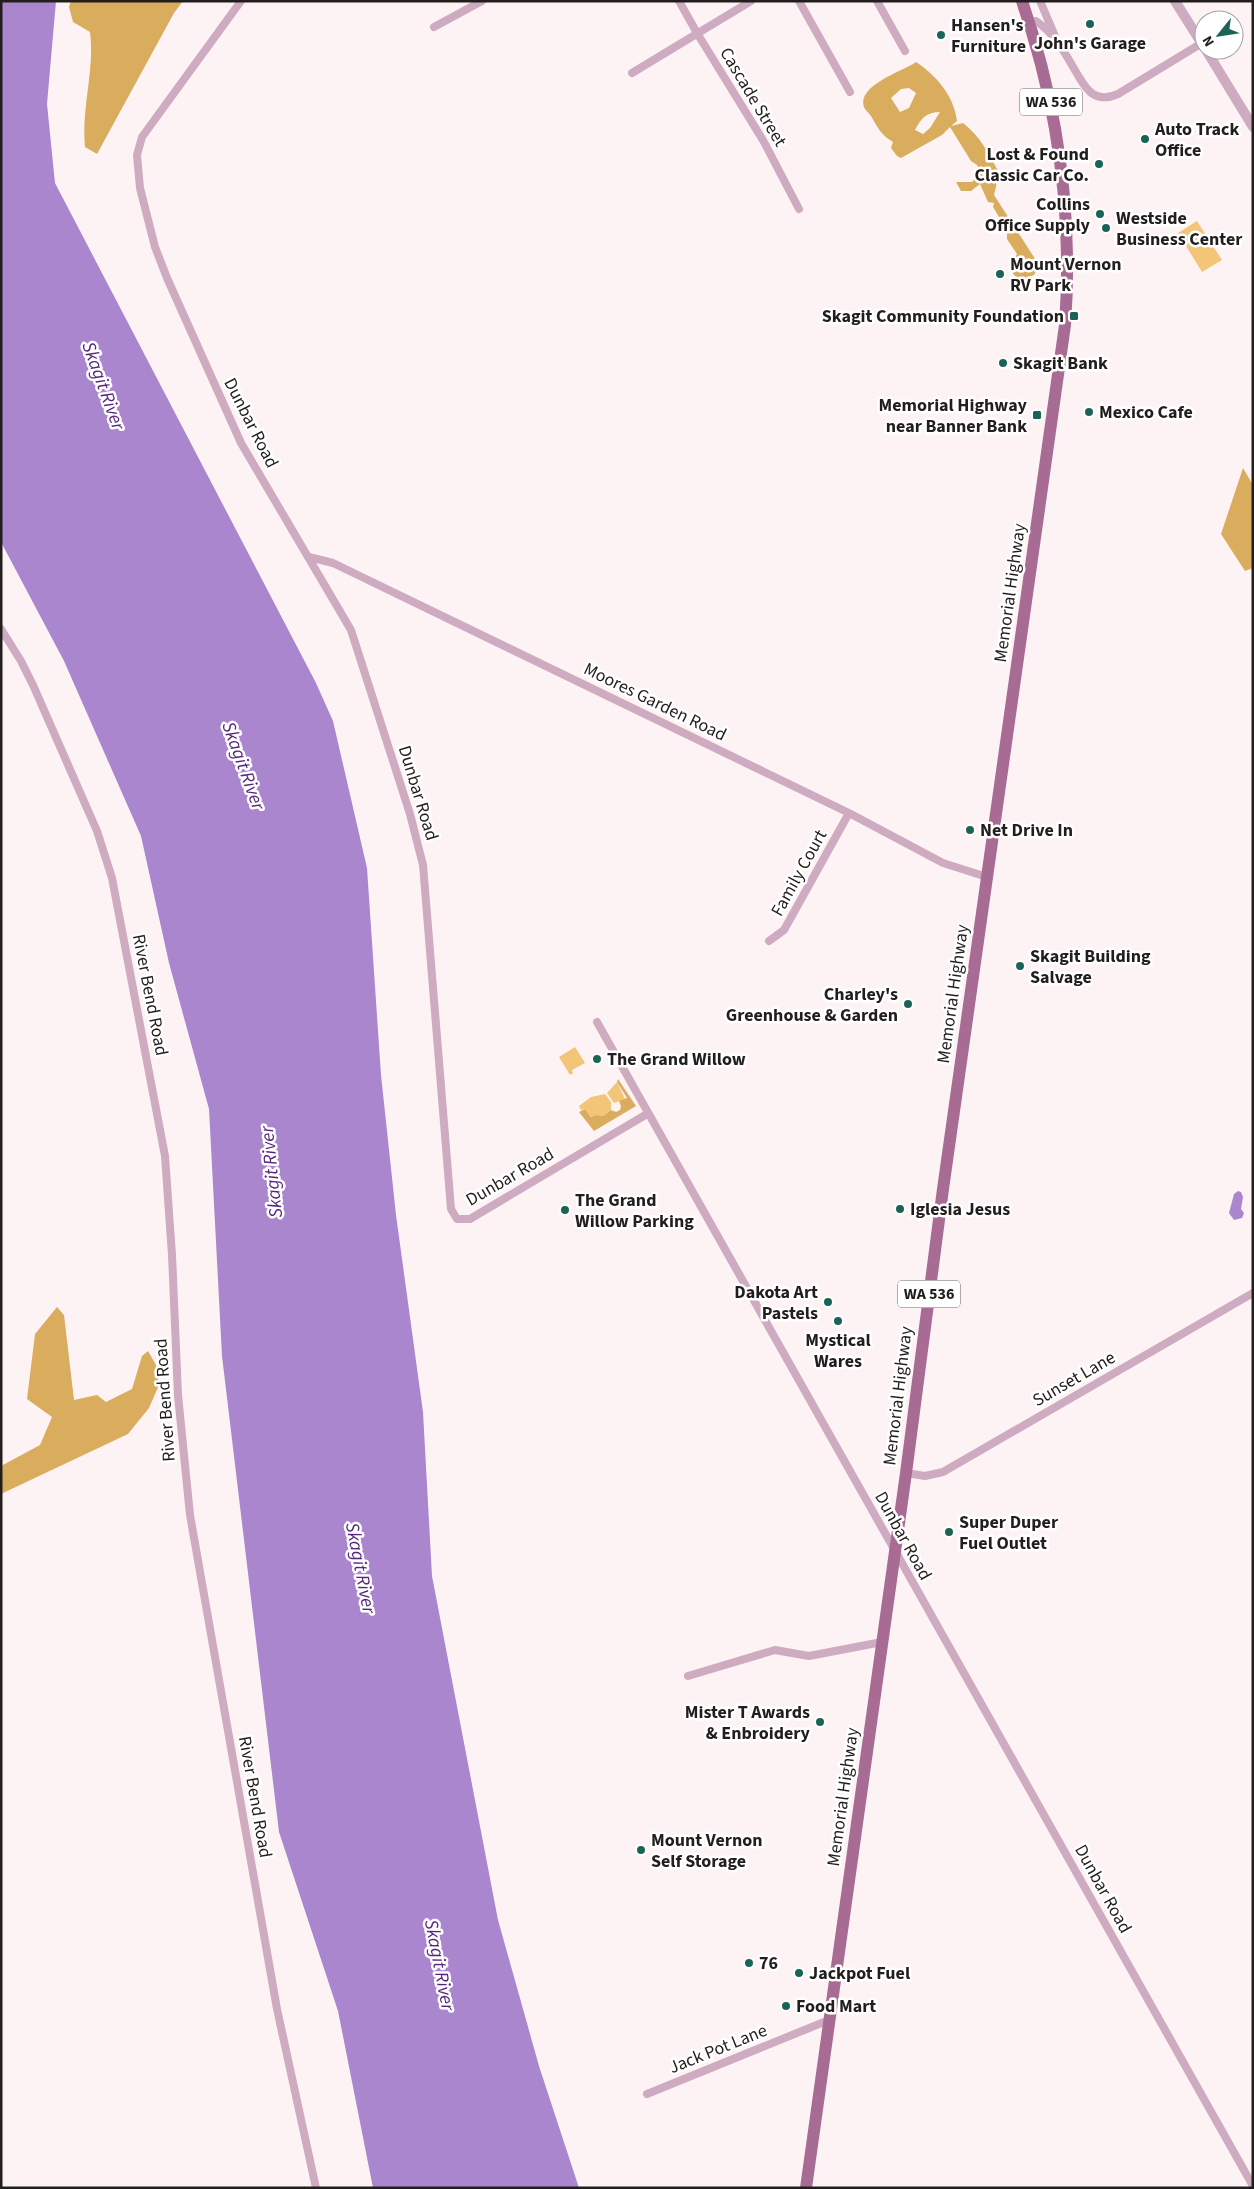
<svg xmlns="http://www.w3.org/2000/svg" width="1254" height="2189" viewBox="0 0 1254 2189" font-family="'Source Sans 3',sans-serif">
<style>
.green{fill:#f3c578}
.forest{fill:#daac5e;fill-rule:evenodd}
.water{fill:#aa86cf}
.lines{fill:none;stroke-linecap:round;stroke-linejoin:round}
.minor{stroke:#ceabc1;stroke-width:8}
.tertiary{stroke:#ceabc1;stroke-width:10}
.primary{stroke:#a86b94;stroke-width:12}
.poi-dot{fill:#1c6357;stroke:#fff;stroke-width:2}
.labels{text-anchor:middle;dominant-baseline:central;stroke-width:5;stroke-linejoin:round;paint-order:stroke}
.shield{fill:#fff;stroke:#656262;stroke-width:1}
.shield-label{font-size:16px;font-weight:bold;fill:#231e1e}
.poi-label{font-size:18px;font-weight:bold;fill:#231e1e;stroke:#fff;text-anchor:start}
.street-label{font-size:18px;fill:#231e1e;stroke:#fff}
.water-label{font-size:19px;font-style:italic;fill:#56267c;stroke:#fff}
</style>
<rect width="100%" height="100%" fill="#fef3f4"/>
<path class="green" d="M1197,221L1222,260L1202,272L1178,233Z
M575,1047L585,1063L572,1070L573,1073L570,1075L559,1057Z
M617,1082L625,1099L614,1103L607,1093Z
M605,1094L611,1102V1110L603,1116L596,1115L591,1117L585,1109L581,1110L579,1106L591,1097Z"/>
<path class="forest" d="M71,1H183L174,13L97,154L85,147C81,108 95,70 90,32L73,22L69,7Z
M916,62C936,75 954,96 957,121L951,126L963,123C980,136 990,155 999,173L994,195L1039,265L1034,275L1020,280L1013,274V261L1017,254L1007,239V222L999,217L993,207L994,203L988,202L980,184L971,191H961L956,182H972L981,173L977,165L971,161L950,127L942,135L901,158L897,156L891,148L893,142C881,135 878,128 871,116C869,113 865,110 864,107C856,85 906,70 916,62ZM909,88L916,93L909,108L900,112L891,98L901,89ZM940,112L930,128L923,134L915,130C921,118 927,112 940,112Z
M1243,468L1253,485V568L1245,571L1221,534Z
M618,1079L636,1106L594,1131L579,1112L585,1109L591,1117L596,1115L603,1116L611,1110L616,1112L620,1110L621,1106L619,1101L627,1098L617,1082Z
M57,1307L64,1315L74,1400L97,1395L106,1402L132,1389L142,1356L148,1351L156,1365L159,1385L149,1408L128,1434L1,1494V1466L40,1445L52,1417L27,1399L35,1334Z"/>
<path class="water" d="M1,1H56L47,104L55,183L316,683L333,721L367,868L381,1075L396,1215L423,1412L432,1576L498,1920L539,2066L579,2188H373L338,2011L279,1832L222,1356L209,1109L169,963L141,836L64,661L1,542Z
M1238,1191L1241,1192L1243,1197L1241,1209L1244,1213L1242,1218L1234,1220L1229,1213L1234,1194Z"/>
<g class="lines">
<path class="minor" d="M241,1L142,137L137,155L140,188L155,247L167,278L241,443L351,630L410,814L423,865L451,1209L457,1219H470L647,1114
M679,1L697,33L764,142L799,209
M799,1L850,92
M877,1L905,51
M1040,1L1055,36
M1029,22L1036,21C1055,34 1065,53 1076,72C1081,80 1085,89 1093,94C1101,99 1109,98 1118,94L1202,43
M434,27L482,1
M632,73L751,1
M309,557L333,563L849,813L943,863L987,877
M1,629L21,661L33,685L97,831L112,878L165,1156L172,1255L178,1395L190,1515L277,2009L316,2188
M769,941L784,930L849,813
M597,1022L1253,2186
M906,1473L925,1476L943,1472L1253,1293
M688,1676L775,1650L809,1656L882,1642
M647,2094L829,2020"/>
<path class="tertiary" d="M1175,1L1204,47
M1206,50L1253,127"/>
<path class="primary" d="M806,2188L906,1473L943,1189L1065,325C1073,214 1058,106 1022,1"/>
</g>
<g class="poi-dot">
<circle cx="1090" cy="24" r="5"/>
<circle cx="941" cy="35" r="5"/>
<circle cx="1145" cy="139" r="5"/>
<circle cx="1099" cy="164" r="5"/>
<circle cx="1100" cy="214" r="5"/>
<circle cx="1106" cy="228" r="5"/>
<circle cx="1000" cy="274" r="5"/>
<rect x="1069" y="311" width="10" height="10" rx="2.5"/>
<circle cx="1003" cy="363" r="5"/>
<circle cx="1089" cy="412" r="5"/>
<rect x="1032" y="410" width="10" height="10" rx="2.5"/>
<circle cx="970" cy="830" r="5"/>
<circle cx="1020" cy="966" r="5"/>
<circle cx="908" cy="1004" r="5"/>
<circle cx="597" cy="1059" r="5"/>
<circle cx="900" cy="1209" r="5"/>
<circle cx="565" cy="1210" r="5"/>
<circle cx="828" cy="1302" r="5"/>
<circle cx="838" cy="1321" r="5"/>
<circle cx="949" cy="1532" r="5"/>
<circle cx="820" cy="1722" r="5"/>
<circle cx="641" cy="1850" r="5"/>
<circle cx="749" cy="1963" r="5"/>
<circle cx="799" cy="1973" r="5"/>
<circle cx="786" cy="2006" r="5"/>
</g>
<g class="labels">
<g class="shield">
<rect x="1020" y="88.5" width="62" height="27" rx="4"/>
<rect x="898" y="1280.5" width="62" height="27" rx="4"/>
</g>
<g class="shield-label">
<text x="1051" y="102">WA 536</text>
<text x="929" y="1294">WA 536</text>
</g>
<g class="poi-label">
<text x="951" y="25">Hansen's<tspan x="951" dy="21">Furniture</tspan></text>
<text x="1090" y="43" text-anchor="middle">John's Garage</text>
<text x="1155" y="129">Auto Track<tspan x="1155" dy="21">Office</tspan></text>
<text x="1089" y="154" text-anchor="end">Lost &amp; Found<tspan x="1089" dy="21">Classic Car Co.</tspan></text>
<text x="1090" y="204" text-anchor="end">Collins<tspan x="1090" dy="21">Office Supply</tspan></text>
<text x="1116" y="218">Westside<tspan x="1116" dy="21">Business Center</tspan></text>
<text x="1010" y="264">Mount Vernon<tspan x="1010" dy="21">RV Park</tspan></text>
<text x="1064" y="316" text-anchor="end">Skagit Community Foundation</text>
<text x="1013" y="363">Skagit Bank</text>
<text x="1027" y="405" text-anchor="end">Memorial Highway<tspan x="1027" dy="21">near Banner Bank</tspan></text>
<text x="1099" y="412">Mexico Cafe</text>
<text x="980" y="830">Net Drive In</text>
<text x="1030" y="956">Skagit Building<tspan x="1030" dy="21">Salvage</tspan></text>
<text x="898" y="994" text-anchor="end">Charley's<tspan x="898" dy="21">Greenhouse &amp; Garden</tspan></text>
<text x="607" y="1059">The Grand Willow</text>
<text x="575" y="1200">The Grand<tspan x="575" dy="21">Willow Parking</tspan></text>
<text x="910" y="1209">Iglesia Jesus</text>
<text x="818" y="1292" text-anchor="end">Dakota Art<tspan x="818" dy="21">Pastels</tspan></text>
<text x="838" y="1340" text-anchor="middle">Mystical<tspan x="838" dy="21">Wares</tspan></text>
<text x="959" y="1522">Super Duper<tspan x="959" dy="21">Fuel Outlet</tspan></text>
<text x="810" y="1712" text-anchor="end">Mister T Awards<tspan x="810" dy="21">&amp; Enbroidery</tspan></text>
<text x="651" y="1840">Mount Vernon<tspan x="651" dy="21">Self Storage</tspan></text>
<text x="759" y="1963">76</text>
<text x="809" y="1973">Jackpot Fuel</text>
<text x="796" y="2006">Food Mart</text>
</g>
<g class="street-label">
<text transform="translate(753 97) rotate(59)">Cascade Street</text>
<text transform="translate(251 423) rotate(63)">Dunbar Road</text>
<text transform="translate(1010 593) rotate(-82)">Memorial Highway</text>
<text transform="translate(655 702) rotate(26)">Moores Garden Road</text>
<text transform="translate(418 793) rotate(73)">Dunbar Road</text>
<text transform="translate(799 873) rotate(-61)">Family Court</text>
<text transform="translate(953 994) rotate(-82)">Memorial Highway</text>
<text transform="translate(150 995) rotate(79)">River Bend Road</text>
<text transform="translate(510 1177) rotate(-30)">Dunbar Road</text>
<text transform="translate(1074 1379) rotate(-30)">Sunset Lane</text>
<text transform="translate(898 1396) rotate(-83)">Memorial Highway</text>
<text transform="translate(165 1400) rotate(-94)">River Bend Road</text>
<text transform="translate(903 1536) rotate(61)">Dunbar Road</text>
<text transform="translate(255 1797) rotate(80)">River Bend Road</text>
<text transform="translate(843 1797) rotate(-82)">Memorial Highway</text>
<text transform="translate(1103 1889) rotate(61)">Dunbar Road</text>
<text transform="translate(718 2049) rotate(-22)">Jack Pot Lane</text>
</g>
<g class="water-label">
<text transform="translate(103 386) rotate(70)">Skagit River</text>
<text transform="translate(243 766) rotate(70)">Skagit River</text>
<text transform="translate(272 1172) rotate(-96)">Skagit River</text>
<text transform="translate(360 1568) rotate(79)">Skagit River</text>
<text transform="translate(439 1965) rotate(79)">Skagit River</text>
</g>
</g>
<rect width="1254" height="2189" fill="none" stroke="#231e1e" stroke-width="5"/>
<g transform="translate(1219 35) rotate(240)"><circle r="24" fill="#ffffff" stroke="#a7a5a5"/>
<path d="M0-4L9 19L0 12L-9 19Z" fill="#1c6357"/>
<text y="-8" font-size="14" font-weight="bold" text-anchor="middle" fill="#231e1e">N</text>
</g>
</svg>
